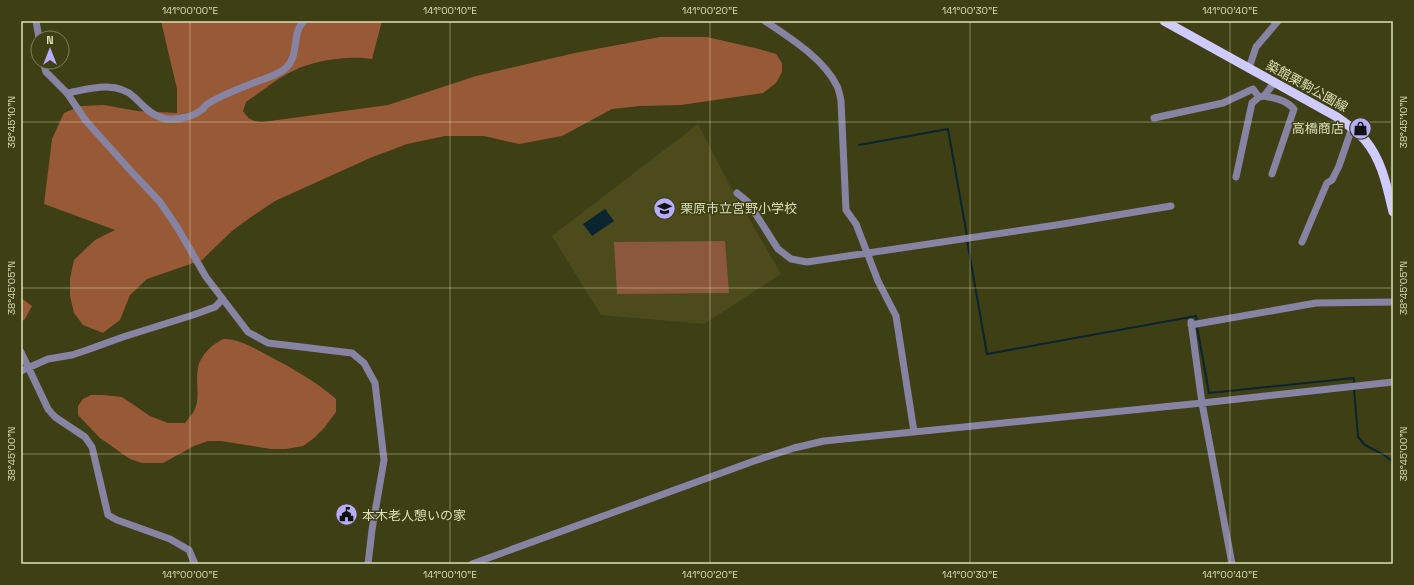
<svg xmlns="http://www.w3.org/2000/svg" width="1414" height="585" viewBox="0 0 1414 585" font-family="'Space Grotesk','Noto Sans JP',sans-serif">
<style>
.built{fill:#4b4b1b}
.green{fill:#8c583b}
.forest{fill:#985a36}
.water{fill:#0a2430}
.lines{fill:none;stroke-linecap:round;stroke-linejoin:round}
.stream{stroke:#0a2430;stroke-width:2}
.minor{stroke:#8783a2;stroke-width:7}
.major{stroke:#d0cbfe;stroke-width:9}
.ticks{fill:none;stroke:#dddfb8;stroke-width:1;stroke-opacity:0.45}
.labels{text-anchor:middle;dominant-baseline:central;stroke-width:3;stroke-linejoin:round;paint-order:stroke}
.street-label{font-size:13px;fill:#dddfb8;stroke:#3f3f15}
.poi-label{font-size:13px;fill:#dddfb8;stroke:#3f3f15;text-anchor:start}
.neatline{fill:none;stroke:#dddfb8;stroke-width:1.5}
.ticks-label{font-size:10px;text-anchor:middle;fill:#dddfb8}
</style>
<rect width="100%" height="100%" fill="#3f3f15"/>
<path class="built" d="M698,124L727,180L781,274L704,324L601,315L552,236Z"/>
<path class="green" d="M725,241L729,293L617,294L614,242Z"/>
<path class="forest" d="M161,21H382L372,59C350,55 313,60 293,71C276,79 261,92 246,102L243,111C248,119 253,122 263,122L388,105L476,76L575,53L660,37H707L759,49L776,54L782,63V72L776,83L763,93L681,105L640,106L612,109L562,136L519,144L484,136H445L407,144L370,158L275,201L251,217L232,231L202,260L147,279L130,295L120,320L103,333L83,325L74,313L70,296V279L74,260L95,240L115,230L44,204L52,139L64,113L81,106L104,105L137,111L177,113V89Z
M21,298L32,306L25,319L21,322Z
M224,339C239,339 254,348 267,355C292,368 315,381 336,399V412L324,428L314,438L303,446L286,449H271L221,441H208L194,446L163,463H142L130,459L100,438L78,415V406L83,399L91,395H103L122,397L150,416L168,423H185C188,419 192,415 194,411C201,398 195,381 198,368C200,356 213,343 224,339Z"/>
<path class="water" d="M605,209L614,221L592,236L583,224Z"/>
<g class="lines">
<path class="stream" d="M859,145L948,129L967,236
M967,240L987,354L1196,316L1197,322
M1197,327L1209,393L1354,378V384
M1354,389L1358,437L1365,445L1384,455L1393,462"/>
<path class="minor" d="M36,21L39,38
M765,21C789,37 824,59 837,86C839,90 840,96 841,101L846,210L856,224L878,281L896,316L914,432
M43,62L46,72L67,93L86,121L130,170L160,202L177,227L206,277L248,332L268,343L352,353L364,363L375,383L384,460L372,530L368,564
M1249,68L1256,47L1278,21
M67,93C89,89 116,80 134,97C142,104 149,114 160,117C168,121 179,119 187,117C191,116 199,112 203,109C205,106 206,104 209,103C224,94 240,88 256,82C266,78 278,75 286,68C300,55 291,33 304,21
M1264,96C1275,98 1286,100 1294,109L1272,174
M1154,118L1223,103L1253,89L1259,97
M1236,177L1252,103L1259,97L1264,96L1274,83
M737,193L748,202L778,249L791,259L807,262L1063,224L1171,206
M1302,242L1327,183L1332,180L1339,166L1352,128
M1191,322L1202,403L1232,564
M1191,325L1316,303L1393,302
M21,352L48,409L55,417L85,437L92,447L108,515L117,520L170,539L189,550L195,564
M21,371L48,359L72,355L87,350L123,337L193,315L215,307L223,299
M472,564L754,461L794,448L824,441L1202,403L1393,382"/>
<path class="major" d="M1164,21L1337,117C1347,124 1357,131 1365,140C1382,160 1387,187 1393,212"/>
</g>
<path class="ticks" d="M190,21V564M450,21V564M710,21V564M970,21V564M1230,21V564M21,122H1393M21,288H1393M21,454H1393"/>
<defs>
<symbol id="shop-disc" viewBox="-11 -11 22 22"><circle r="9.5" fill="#b6acf8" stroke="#3f3f15"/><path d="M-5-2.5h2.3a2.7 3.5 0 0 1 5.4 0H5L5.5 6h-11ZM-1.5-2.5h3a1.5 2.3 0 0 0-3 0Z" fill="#111"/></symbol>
<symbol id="school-disc" viewBox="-11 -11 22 22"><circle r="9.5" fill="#b6acf8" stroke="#3f3f15"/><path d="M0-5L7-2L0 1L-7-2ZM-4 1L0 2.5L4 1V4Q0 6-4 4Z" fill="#111"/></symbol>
<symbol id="civic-disc" viewBox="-11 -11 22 22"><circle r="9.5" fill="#b6acf8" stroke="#3f3f15"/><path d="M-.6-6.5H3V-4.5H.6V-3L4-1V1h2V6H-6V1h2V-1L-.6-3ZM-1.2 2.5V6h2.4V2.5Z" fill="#111"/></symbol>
</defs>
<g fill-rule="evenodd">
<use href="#shop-disc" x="1348" y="116" width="25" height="25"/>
<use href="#school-disc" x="652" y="196" width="25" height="25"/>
<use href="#civic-disc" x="334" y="502" width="25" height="25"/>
</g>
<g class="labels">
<g class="street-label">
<text transform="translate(1307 86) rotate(29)">築館栗駒公園線</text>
</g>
<g class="poi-label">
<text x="1344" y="128" text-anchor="end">高橋商店</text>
<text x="680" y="208">栗原市立宮野小学校</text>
<text x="362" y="515">本木老人憩いの家</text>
</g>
</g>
<rect width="1414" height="585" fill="none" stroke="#3f3f15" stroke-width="44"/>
<g transform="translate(50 50)"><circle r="19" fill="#3f3f15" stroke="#7e7f56"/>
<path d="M0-3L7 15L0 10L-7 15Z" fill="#b6acf8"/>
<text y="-6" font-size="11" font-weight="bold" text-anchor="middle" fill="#dddfb8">N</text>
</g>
<rect x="22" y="22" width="1370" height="541" class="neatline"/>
<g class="ticks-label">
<text x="190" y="14">141°00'00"E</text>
<text x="450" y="14">141°00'10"E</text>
<text x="710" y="14">141°00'20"E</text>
<text x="970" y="14">141°00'30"E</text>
<text x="1230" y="14">141°00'40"E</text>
<text transform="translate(11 122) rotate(-90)" y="4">38°45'10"N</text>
<text transform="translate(1403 122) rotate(-90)" y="4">38°45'10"N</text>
<text transform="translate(11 288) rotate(-90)" y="4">38°45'05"N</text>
<text transform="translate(1403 288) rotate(-90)" y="4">38°45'05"N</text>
<text transform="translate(11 454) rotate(-90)" y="4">38°45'00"N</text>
<text transform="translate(1403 454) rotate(-90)" y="4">38°45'00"N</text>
<text x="190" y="578">141°00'00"E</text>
<text x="450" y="578">141°00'10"E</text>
<text x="710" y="578">141°00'20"E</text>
<text x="970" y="578">141°00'30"E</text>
<text x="1230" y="578">141°00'40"E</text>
</g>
</svg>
